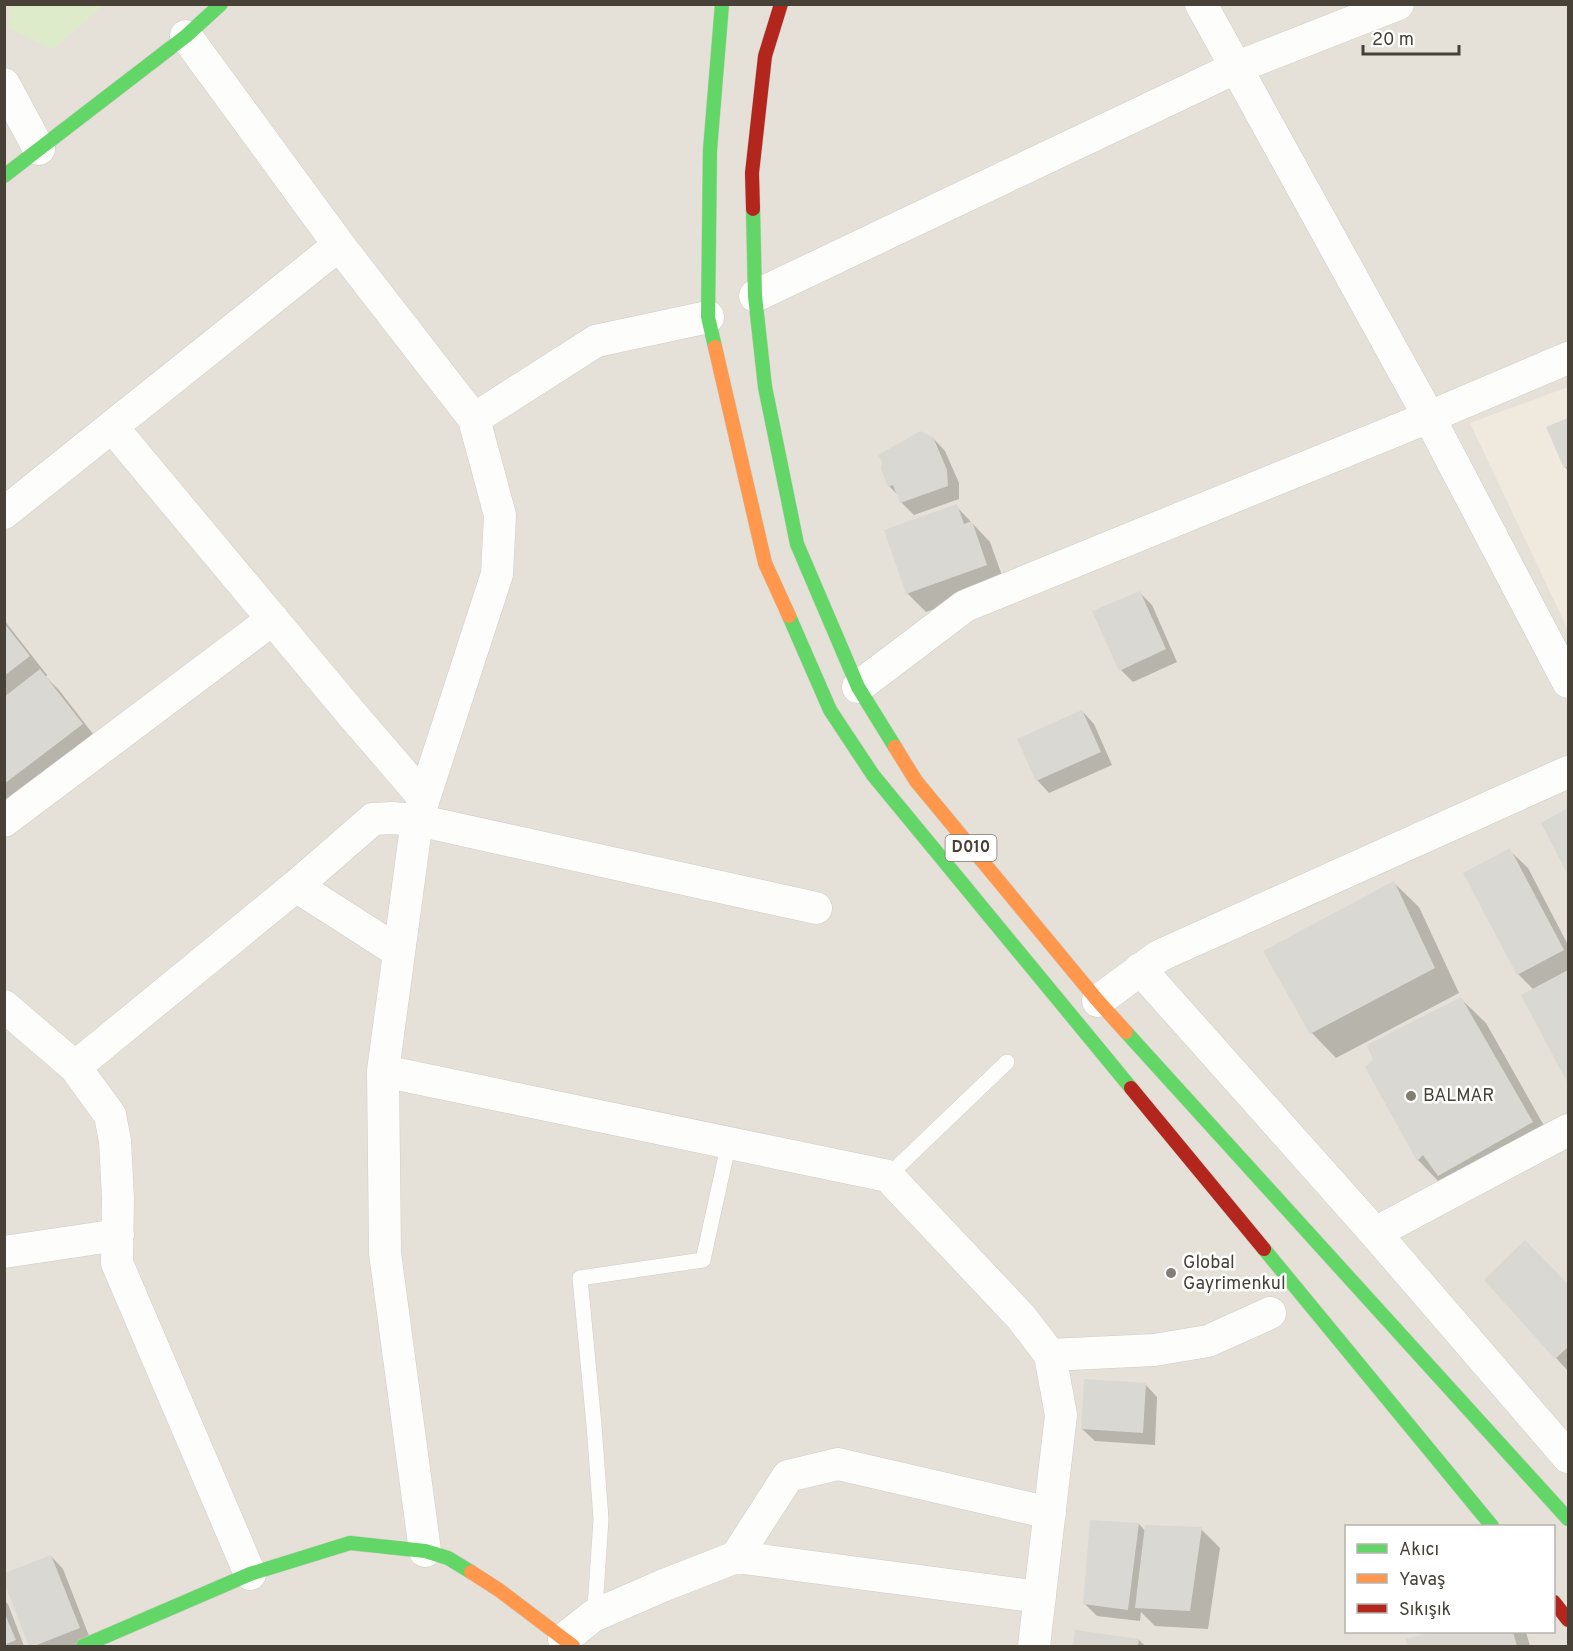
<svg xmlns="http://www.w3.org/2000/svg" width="1573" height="1651" viewBox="0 0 1573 1651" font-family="Overpass,sans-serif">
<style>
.residential{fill:#e5e1d8;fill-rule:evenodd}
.education{fill:#efeadd}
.green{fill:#deebcb}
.shadow{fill:#0003}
.building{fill:#dad8d3}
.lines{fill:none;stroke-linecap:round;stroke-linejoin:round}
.lane-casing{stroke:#cfcdc8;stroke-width:16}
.street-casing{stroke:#cfcdc8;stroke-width:33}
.fast-casing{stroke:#d0ccc2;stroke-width:15}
.slow-casing{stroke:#d0ccc2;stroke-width:15}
.jam-casing{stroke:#d0ccc2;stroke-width:15}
.lane{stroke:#fdfdfc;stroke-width:15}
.street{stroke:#fdfdfc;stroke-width:32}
.fast{stroke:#63d668;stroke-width:14}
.slow{stroke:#ff974d;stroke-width:14}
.jam{stroke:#b3261e;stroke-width:14}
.poi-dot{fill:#827e76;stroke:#fff;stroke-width:2}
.labels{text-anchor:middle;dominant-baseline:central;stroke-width:5;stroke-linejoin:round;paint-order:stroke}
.shield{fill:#fff;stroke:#7e7a73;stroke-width:1.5}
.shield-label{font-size:16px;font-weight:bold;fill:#474137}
.poi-label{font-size:18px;fill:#474137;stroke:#fff;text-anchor:start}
</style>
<rect width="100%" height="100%" fill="#f1efeb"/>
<path class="residential" d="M5,5H1568V1646H5ZM1346,1526H1554V1632H1346Z"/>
<path class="education" d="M1568,387V630L1470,423Z"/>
<path class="green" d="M10,5V4L103,5L53,50L9,28Z"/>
<path class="shadow" d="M1568,419V471L1565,467L1548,428Z
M933,438L945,451L959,483V499L914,515L902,503L899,496L889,486Z
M956,506L990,542L1005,584L926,612L907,593Z
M1140,593L1152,605L1177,662L1133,682L1121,670Z
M4,620L47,675L46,677L59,690L100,743L4,802Z
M1082,711L1094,724L1112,765L1049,793L1037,780L1019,740Z
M1568,810V872L1543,824Z
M1509,850L1528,868L1568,945V1081L1523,996L1534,990L1518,974Z
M1394,883L1419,907L1459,993L1336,1058L1312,1033Z
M1461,999L1486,1023L1556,1147L1442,1185L1418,1160L1367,1067Z
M1525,1242L1568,1286V1371L1556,1358Z
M1145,1384L1157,1397L1155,1445L1095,1441L1082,1429Z
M1139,1524L1146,1532L1201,1529L1220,1548L1208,1629L1155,1626L1141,1612L1140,1621L1097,1616L1084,1603Z
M51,1556L63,1569L91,1641L76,1646H30L4,1581V1575Z
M4,1600L8,1604L24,1646H4Z
M1076,1631L1139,1640L1145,1646H1074Z
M1439,1632H1526L1530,1646H1409L1407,1640Z"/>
<path class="building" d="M1568,418V466L1564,468L1546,427Z
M920,431L933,437L947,470L948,486L900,503L893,485L888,487L881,469L882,462L878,455Z
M957,504L964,524L972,521L987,565L906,594L884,530Z
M1140,591L1166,649L1119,671L1092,611Z
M4,623L30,656L4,676Z
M40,669L83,724L4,784V697Z
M1082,710L1101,752L1036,781L1017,739Z
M1568,808V875L1541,823Z
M1510,848L1564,950L1517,975L1463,873Z
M1394,881L1435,968L1310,1034L1263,951Z
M1568,970V1084L1521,995Z
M1461,997L1533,1122L1438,1176L1423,1155L1417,1161L1365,1067L1373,1060L1367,1045Z
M1525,1240L1568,1284V1347L1555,1359L1484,1280Z
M1084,1379L1146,1383L1143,1433L1081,1429Z
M1090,1520L1139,1523L1128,1610L1083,1604Z
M1145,1525L1202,1527L1190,1611L1135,1608Z
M51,1555L80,1628L34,1646H29L5,1585V1573Z
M4,1612L16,1640L4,1645Z
M1075,1630L1139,1639L1138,1646H1073Z
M1433,1632H1513L1517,1646H1408L1405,1639Z"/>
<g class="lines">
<defs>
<path id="lane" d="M888,1176L1007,1062
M593,1616L596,1594L601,1519L594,1425L580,1278L703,1260L729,1142"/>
<path id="street" d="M1201,4L1429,417L1568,682
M186,36L339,245L474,419L500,515L497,574L417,820L383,1071L385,1253L425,1551
M4,84L39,149
M755,296L1235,68L1398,4
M474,419L596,341L708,317
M113,428L350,712L424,798
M4,513L339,245
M858,687L965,606L1429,417L1568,358
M4,821L273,619
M296,886L399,952
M1140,969L1375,1233L1568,1457
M1098,1001L1159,956L1568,772
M4,1006L75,1067L296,886L373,819L392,818L417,820L816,908
M75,1067L110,1115L115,1141L118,1198L117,1263L250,1574
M383,1071L888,1176L1021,1317L1050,1355L1061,1415L1034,1646
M1375,1233L1568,1130
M4,1252L118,1235
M1050,1355L1154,1350L1208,1341L1270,1313
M736,1557L1040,1597
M564,1639L593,1616L662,1586L736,1557L788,1476L838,1464L1050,1513"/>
<path id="fast" d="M4,176L186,36L221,4
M753,209L755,296L765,387L797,544L858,687L895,747
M715,347L708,317L710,150L722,4
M789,616L830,710L873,775L1131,1088
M1126,1032L1568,1519
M1264,1249L1492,1526
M83,1646L250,1574L350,1543L425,1551L448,1558L471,1572"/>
<path id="slow" d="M715,347L765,563L789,616
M895,747L916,781L1098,1001L1126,1032
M471,1572L499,1590L573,1646"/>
<path id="jam" d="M753,209L752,173L765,56L781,4
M1131,1088L1264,1249
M1554,1602L1568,1620"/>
</defs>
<use href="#lane" class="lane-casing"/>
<use href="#street" class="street-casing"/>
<use href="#fast" class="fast-casing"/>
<use href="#slow" class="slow-casing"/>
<use href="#jam" class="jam-casing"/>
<use href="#lane" class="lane"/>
<use href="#street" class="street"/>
<use href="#fast" class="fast"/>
<use href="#slow" class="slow"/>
<use href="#jam" class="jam"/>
</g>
<g class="poi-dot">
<circle cx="1411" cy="1096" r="6"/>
<circle cx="1171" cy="1273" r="6"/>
</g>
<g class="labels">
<rect class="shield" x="945.5" y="835" width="51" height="26" rx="4.5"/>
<g class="shield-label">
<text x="971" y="848">D010</text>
</g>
<g class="poi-label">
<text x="1423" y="1096">BALMAR</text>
<text x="1183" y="1263">Global<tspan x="1183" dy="21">Gayrimenkul</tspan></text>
</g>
</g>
<rect width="1573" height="1651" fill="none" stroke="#474137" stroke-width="12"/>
<rect x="1345" y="1525" width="210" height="108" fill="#ffffff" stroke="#b5b3af" stroke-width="1.5"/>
<rect x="1357" y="1544" width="30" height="9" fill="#63d668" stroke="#b5b3af" stroke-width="1.5"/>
<text x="1399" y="1555" font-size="18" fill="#474137">Akıcı</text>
<rect x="1357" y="1574" width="30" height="9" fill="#ff974d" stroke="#b5b3af" stroke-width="1.5"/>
<text x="1399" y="1585" font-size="18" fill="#474137">Yavaş</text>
<rect x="1357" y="1604" width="30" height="9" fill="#b3261e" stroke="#b5b3af" stroke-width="1.5"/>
<text x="1399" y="1615" font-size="18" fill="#474137">Sıkışık</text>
<path d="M1363 45v9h96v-9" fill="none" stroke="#474137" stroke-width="3"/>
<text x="1372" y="45" font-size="18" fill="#474137" stroke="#ffffff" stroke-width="4.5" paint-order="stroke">20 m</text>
</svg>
